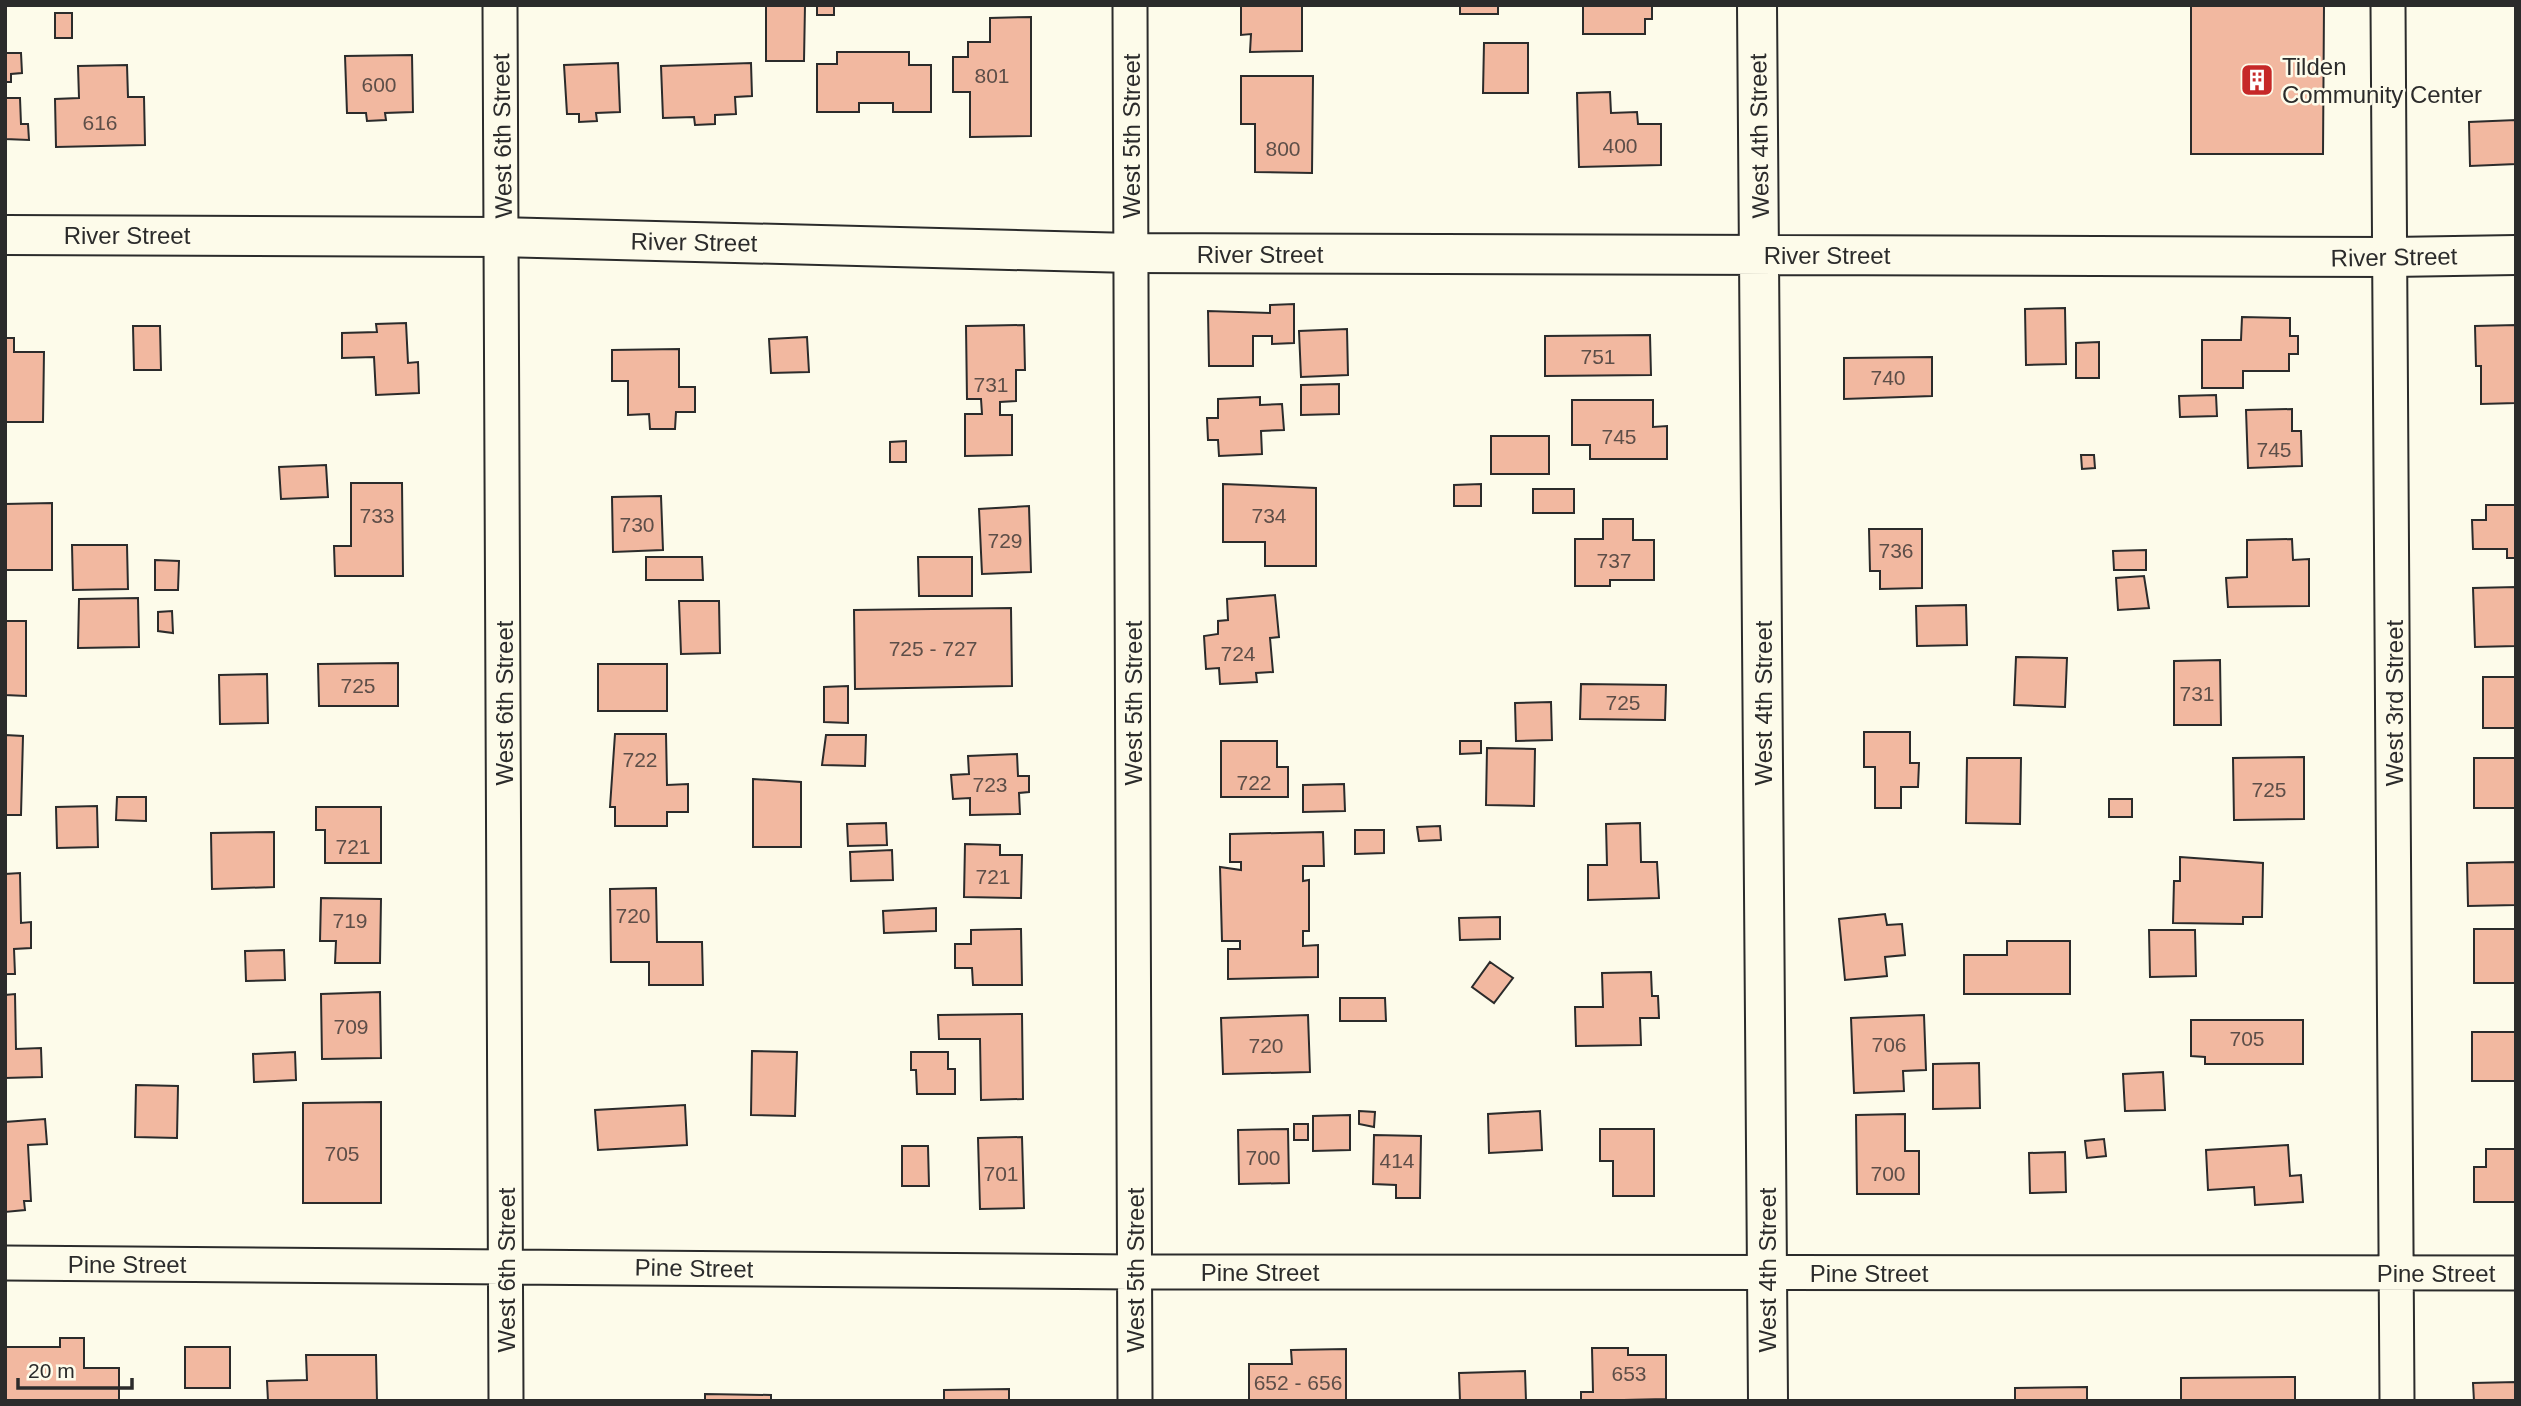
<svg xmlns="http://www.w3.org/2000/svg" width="2521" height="1406" viewBox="0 0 2521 1406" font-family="Arial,sans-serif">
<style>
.building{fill:#f2b8a0;stroke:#2b2b2b;stroke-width:2}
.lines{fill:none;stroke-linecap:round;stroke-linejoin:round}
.street-casing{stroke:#2b2b2b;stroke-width:37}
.secondary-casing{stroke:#2b2b2b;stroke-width:42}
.street{stroke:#fdfbea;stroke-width:33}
.secondary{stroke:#fdfbea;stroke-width:38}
.labels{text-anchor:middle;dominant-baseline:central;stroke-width:5;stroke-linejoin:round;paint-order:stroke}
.number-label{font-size:21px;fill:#5d4e48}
.poi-label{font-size:24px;fill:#2b2b2b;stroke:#fdfbea;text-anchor:start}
.street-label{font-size:24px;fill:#2b2b2b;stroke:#fdfbea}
</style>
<rect width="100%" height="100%" fill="#fdfbea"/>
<path class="building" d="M766,5H805L804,61H766Z
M817,5H834V15H817Z
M1241,5H1302V51L1250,52L1251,34L1241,35Z
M1460,5H1498V14H1460Z
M1583,5H1652V19H1645V34H1583Z
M2191,5H2324L2323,154H2191Z
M55,13H72V38H55Z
M1031,17V136L970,137V92H953V57H968V42H990V18Z
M1484,43H1528V93H1483Z
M837,52H909V65H931V112H893V103H859V112H817V64H837Z
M5,53H21L22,73L11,74V82H5Z
M412,55L413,112L385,113L386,120L367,121L366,113H347L345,56Z
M618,63L620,112L596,113L597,121L579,122V114H567L564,65Z
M751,63L752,96L735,97L736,114L715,115V124L695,125L694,117L663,118L661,66Z
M127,65L128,97H144L145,145L56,147L55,99L79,98L78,66Z
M1241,76H1313L1312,173L1255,172V124H1241Z
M1610,92L1611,113L1637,112L1638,124H1661V165L1579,167L1577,93Z
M5,98H20L21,124H28L29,140L5,139Z
M2516,120V164L2470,166L2469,122Z
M1294,304V343L1272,344V336H1253V366H1209L1208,311L1270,313V305Z
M2065,308L2066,364L2026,365L2025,309Z
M2242,317L2290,318V336H2298V354H2289V371H2243V388H2202V340H2241Z
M406,323L408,363L418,362L419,393L376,395L374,357L342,358V333L377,332L376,324Z
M1024,325L1025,370H1016V401L1000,402V415H1012V455L965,456V414H982L981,399H967L966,326Z
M2516,325V403L2481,404V366H2476L2475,326Z
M133,326H160L161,370H134Z
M1347,329L1348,375L1301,377L1299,331Z
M1650,335L1651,375L1545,376V336Z
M807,337L809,372L771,373L769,339Z
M5,338H14V352H44L43,422H5Z
M2099,342V378H2076V343Z
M679,349V387H695V412H676L675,429H650L649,414L628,415V381H612V350Z
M1932,357V396L1844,399V358Z
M1339,384V414L1301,415V385Z
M2216,395L2217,416L2180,417L2179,396Z
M1260,397V405L1282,404L1284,430L1261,431L1262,454L1219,456L1218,440H1208L1207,418H1218V399Z
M1572,400H1653V427L1667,426V459H1590V445H1572Z
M2292,409V431H2301L2302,466L2248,468L2246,410Z
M1491,436H1549V474H1491Z
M906,441V462H890V442Z
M2081,455H2094L2095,468L2082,469Z
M326,465L328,497L281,499L279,467Z
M351,483H402L403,576H335L334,546H351Z
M1223,484L1316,488V566H1265V542H1223Z
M1481,484V506H1454V485Z
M1533,489H1574V513H1533Z
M661,496L663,550L613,552L612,497Z
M52,503V570H5V504Z
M2486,505H2516V558H2507V549H2473L2472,520H2486Z
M1029,506L1031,572L982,574L979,509Z
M1603,519H1633V540H1654V580H1610V586H1575V539H1603Z
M1869,529H1922V588L1880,589V571H1870Z
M2292,539L2293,560L2309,559V606L2228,607L2226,578L2247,577V540Z
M72,545H127L128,589L73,590Z
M2146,550V570H2114L2113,551Z
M646,557H702L703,580H646Z
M918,557H972V596H919Z
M155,560L179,561L178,590H155Z
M2144,576L2149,608L2118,610L2116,578Z
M2516,587V646L2475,647L2473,588Z
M1275,595L1279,637L1270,638L1273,672L1256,673L1257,682L1220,684L1219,668L1206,669L1204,636L1218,634V621L1228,620L1227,599Z
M138,598L139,647L78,648L79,599Z
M679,601H719L720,653L681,654Z
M1966,605L1967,645L1917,646L1916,606Z
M1011,608L1012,686L855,689L854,610Z
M172,611L173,633L158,631V612Z
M5,621H26V696L5,695Z
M2016,657L2067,658L2065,707L2014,705Z
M2220,660L2221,725H2174V661Z
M398,663V706H319L318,664Z
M598,664H667V711H598Z
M267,674L268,723L220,724L219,675Z
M2483,677H2516V728H2483Z
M1581,684L1666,685L1665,720L1580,719Z
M848,686V723L824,722V687Z
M1551,702L1552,740L1516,741L1515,703Z
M1864,732H1910V763H1919L1918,787H1901V808H1875V767H1864Z
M615,734H666L667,785L688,784V812H667V826H615V807H610Z
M5,735L23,736L21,815H5Z
M826,735H866L865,766L822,765Z
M1221,741H1277V767H1288V797H1221Z
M1460,741H1481V753L1460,754Z
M1487,748L1535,749L1534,806L1486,805Z
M1017,754L1018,776H1029V792L1019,793L1020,814L970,815V798L953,799L951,775L969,774L968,756Z
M2304,757V819L2234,820L2233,758Z
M1967,758H2021L2020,824L1966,823Z
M2474,758H2516V808H2474Z
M753,779L801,782V847H753Z
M1344,784L1345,811L1303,812V785Z
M117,797H146V821L116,820Z
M2109,799H2132V817H2109Z
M97,806L98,847L57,848L56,807Z
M316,807H381V863H325V830H316Z
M886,823L887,845L848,846L847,824Z
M1640,823L1641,862H1657L1659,898L1588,900V865H1607L1606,824Z
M1440,826L1441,840L1419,841L1417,827Z
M1355,830H1384V853L1355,854Z
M274,832V887L212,889L211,833Z
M1323,832L1324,866H1303V881L1309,880V931H1303V946L1318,945V977L1228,979V949H1240V941H1222L1220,867L1241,870V862H1230V834Z
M965,844L1000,845V855H1022L1021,898L964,897Z
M892,850L893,880L851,881L850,852Z
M2180,857L2263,863L2262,917H2243V924L2173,923L2174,881H2180Z
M2516,862V905L2468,906L2467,863Z
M20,873L21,923L31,922V948L14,949L15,974H5V874Z
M656,888L657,942H702L703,985H649V962H611L610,889Z
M321,898L381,899L380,963H335L336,941H320Z
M936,908V931L884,933L883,911Z
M1885,914L1887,925L1902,924L1905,955L1885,957L1887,976L1845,980L1839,919Z
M1500,917V939L1460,940L1459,918Z
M1021,929L1022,985H973L972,968H955V944H971V930Z
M2474,929H2516V983H2474Z
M2149,930H2195L2196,976L2150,977Z
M2007,941H2070V994H1964V955H2007Z
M284,950L285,980L246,981L245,951Z
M1490,962L1513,978L1494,1003L1472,987Z
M1651,972L1652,996H1658L1659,1018H1640L1641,1045L1576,1046L1575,1007H1603L1602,973Z
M380,992L381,1058L322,1059L321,994Z
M15,994L16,1049L41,1048L42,1077L5,1078V995Z
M1340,998H1385L1386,1021H1340Z
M1022,1014L1023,1099L981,1100L980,1039H939L938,1015Z
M1308,1015L1310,1072L1223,1074L1221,1018Z
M1924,1015L1926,1070L1903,1071L1904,1091L1854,1093L1851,1018Z
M2191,1020H2303V1064H2205V1057L2191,1056Z
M2472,1032H2516V1081H2472Z
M752,1051L797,1052L795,1116L751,1115Z
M295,1052L296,1080L254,1082L253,1054Z
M911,1052H948V1069H955V1094H917L916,1070H911Z
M1979,1063L1980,1108L1933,1109V1064Z
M2163,1072L2165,1110L2125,1111L2123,1074Z
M136,1085L178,1086L177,1138L135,1137Z
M381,1102V1203H303V1103Z
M685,1105L687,1145L598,1150L595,1110Z
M1359,1111L1375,1112L1374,1127L1359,1124Z
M1540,1111L1542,1150L1489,1153L1488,1114Z
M1905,1114V1151H1919V1194H1857L1856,1115Z
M1350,1115V1150L1313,1151V1116Z
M45,1119L47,1144L28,1145L31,1201H24L25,1210L5,1212V1122Z
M1294,1124H1308V1140H1294Z
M1288,1129L1289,1183L1239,1184L1238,1130Z
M1600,1129H1654V1196H1613V1161H1600Z
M1374,1135L1421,1136L1420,1198H1396V1185L1373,1184Z
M1022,1137L1024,1208L980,1209L978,1138Z
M2104,1139L2106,1156L2087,1158L2085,1141Z
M2288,1145L2290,1176L2301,1175L2303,1202L2255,1205L2254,1187L2208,1190L2206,1150Z
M902,1146H928L929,1186H902Z
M2486,1149H2516V1202H2474V1167H2486Z
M2065,1152L2066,1192L2030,1193L2029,1153Z
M60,1338H84V1368H119V1401H5V1347H60Z
M185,1347H230V1388H185Z
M1592,1348H1628V1355H1666V1399L1581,1401V1392H1593Z
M1346,1349V1401H1249V1364H1292L1291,1350Z
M306,1355H376L377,1401H268L267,1381L307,1380Z
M1525,1371L1526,1401H1460L1459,1373Z
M2295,1377V1401H2181V1378Z
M2516,1382V1401H2474L2473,1383Z
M2087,1387V1401H2015V1388Z
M1009,1389V1400L1025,1401H944V1390Z
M705,1394L771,1395V1401H705Z"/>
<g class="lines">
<defs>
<path id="street" d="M500,5L506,1401
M1130,5L1135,1401
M2388,5L2397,1401
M5,1263L1135,1272L2516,1273"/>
<path id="secondary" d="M1757,5L1768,1401
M5,235L503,237L1131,253L2392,257L2516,255"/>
</defs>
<use href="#street" class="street-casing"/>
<use href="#secondary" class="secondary-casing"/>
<use href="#street" class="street"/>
<use href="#secondary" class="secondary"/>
</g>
<defs>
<symbol id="building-square" viewBox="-11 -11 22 22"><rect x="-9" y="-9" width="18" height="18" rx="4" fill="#c62828" stroke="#fdfbea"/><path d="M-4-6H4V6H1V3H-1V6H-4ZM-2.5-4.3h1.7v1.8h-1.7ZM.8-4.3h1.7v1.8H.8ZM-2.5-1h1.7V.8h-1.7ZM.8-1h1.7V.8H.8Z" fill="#fff"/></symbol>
</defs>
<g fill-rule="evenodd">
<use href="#building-square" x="2238" y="61" width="38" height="38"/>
</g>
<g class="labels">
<g class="number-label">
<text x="992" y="75">801</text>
<text x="379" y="84">600</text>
<text x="100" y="122">616</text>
<text x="1620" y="145">400</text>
<text x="1283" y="148">800</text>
<text x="1598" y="356">751</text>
<text x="1888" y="377">740</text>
<text x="991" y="384">731</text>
<text x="1619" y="436">745</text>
<text x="2274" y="449">745</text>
<text x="377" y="515">733</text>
<text x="1269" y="515">734</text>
<text x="637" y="524">730</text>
<text x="1005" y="540">729</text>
<text x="1896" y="550">736</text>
<text x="1614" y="560">737</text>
<text x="933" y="648">725 - 727</text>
<text x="1238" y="653">724</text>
<text x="358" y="685">725</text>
<text x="2197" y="693">731</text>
<text x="1623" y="702">725</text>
<text x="640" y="759">722</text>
<text x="1254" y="782">722</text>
<text x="990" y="784">723</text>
<text x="2269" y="789">725</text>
<text x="353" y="846">721</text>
<text x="993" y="876">721</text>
<text x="633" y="915">720</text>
<text x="350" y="920">719</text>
<text x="351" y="1026">709</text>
<text x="2247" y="1038">705</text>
<text x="1889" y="1044">706</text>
<text x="1266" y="1045">720</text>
<text x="342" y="1153">705</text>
<text x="1263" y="1157">700</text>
<text x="1397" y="1160">414</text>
<text x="1001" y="1173">701</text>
<text x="1888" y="1173">700</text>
<text x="1629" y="1373">653</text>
<text x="1298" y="1382">652 - 656</text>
</g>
<g class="poi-label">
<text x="2282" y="66">Tilden<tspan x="2282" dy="28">Community Center</tspan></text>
</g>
<g class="street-label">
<text transform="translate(502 136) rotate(-91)">West 6th Street</text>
<text transform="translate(1131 136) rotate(-90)">West 5th Street</text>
<text transform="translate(1759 136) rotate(-91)">West 4th Street</text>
<text x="127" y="235">River Street</text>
<text transform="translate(694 242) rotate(1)">River Street</text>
<text x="1260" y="254">River Street</text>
<text x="1827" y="255">River Street</text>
<text transform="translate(2394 257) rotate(-1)">River Street</text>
<text transform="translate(504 703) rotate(-90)">West 6th Street</text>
<text transform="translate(1133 703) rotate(-90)">West 5th Street</text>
<text transform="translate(1763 703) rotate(-90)">West 4th Street</text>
<text transform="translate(2394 703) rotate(-90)">West 3rd Street</text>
<text x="127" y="1264">Pine Street</text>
<text transform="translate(694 1268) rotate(1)">Pine Street</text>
<text transform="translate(506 1270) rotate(-90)">West 6th Street</text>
<text transform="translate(1135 1270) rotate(-90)">West 5th Street</text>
<text transform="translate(1767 1270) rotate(-90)">West 4th Street</text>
<text x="1260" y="1272">Pine Street</text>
<text x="1869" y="1273">Pine Street</text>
<text x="2436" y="1273">Pine Street</text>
</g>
</g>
<rect width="2521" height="1406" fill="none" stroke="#2b2b2b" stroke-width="14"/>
<path d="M18 1378v10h114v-10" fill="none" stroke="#2b2b2b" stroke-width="3.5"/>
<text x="28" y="1378" font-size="21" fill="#2b2b2b" stroke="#fdfbea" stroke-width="5" paint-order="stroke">20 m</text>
</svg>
